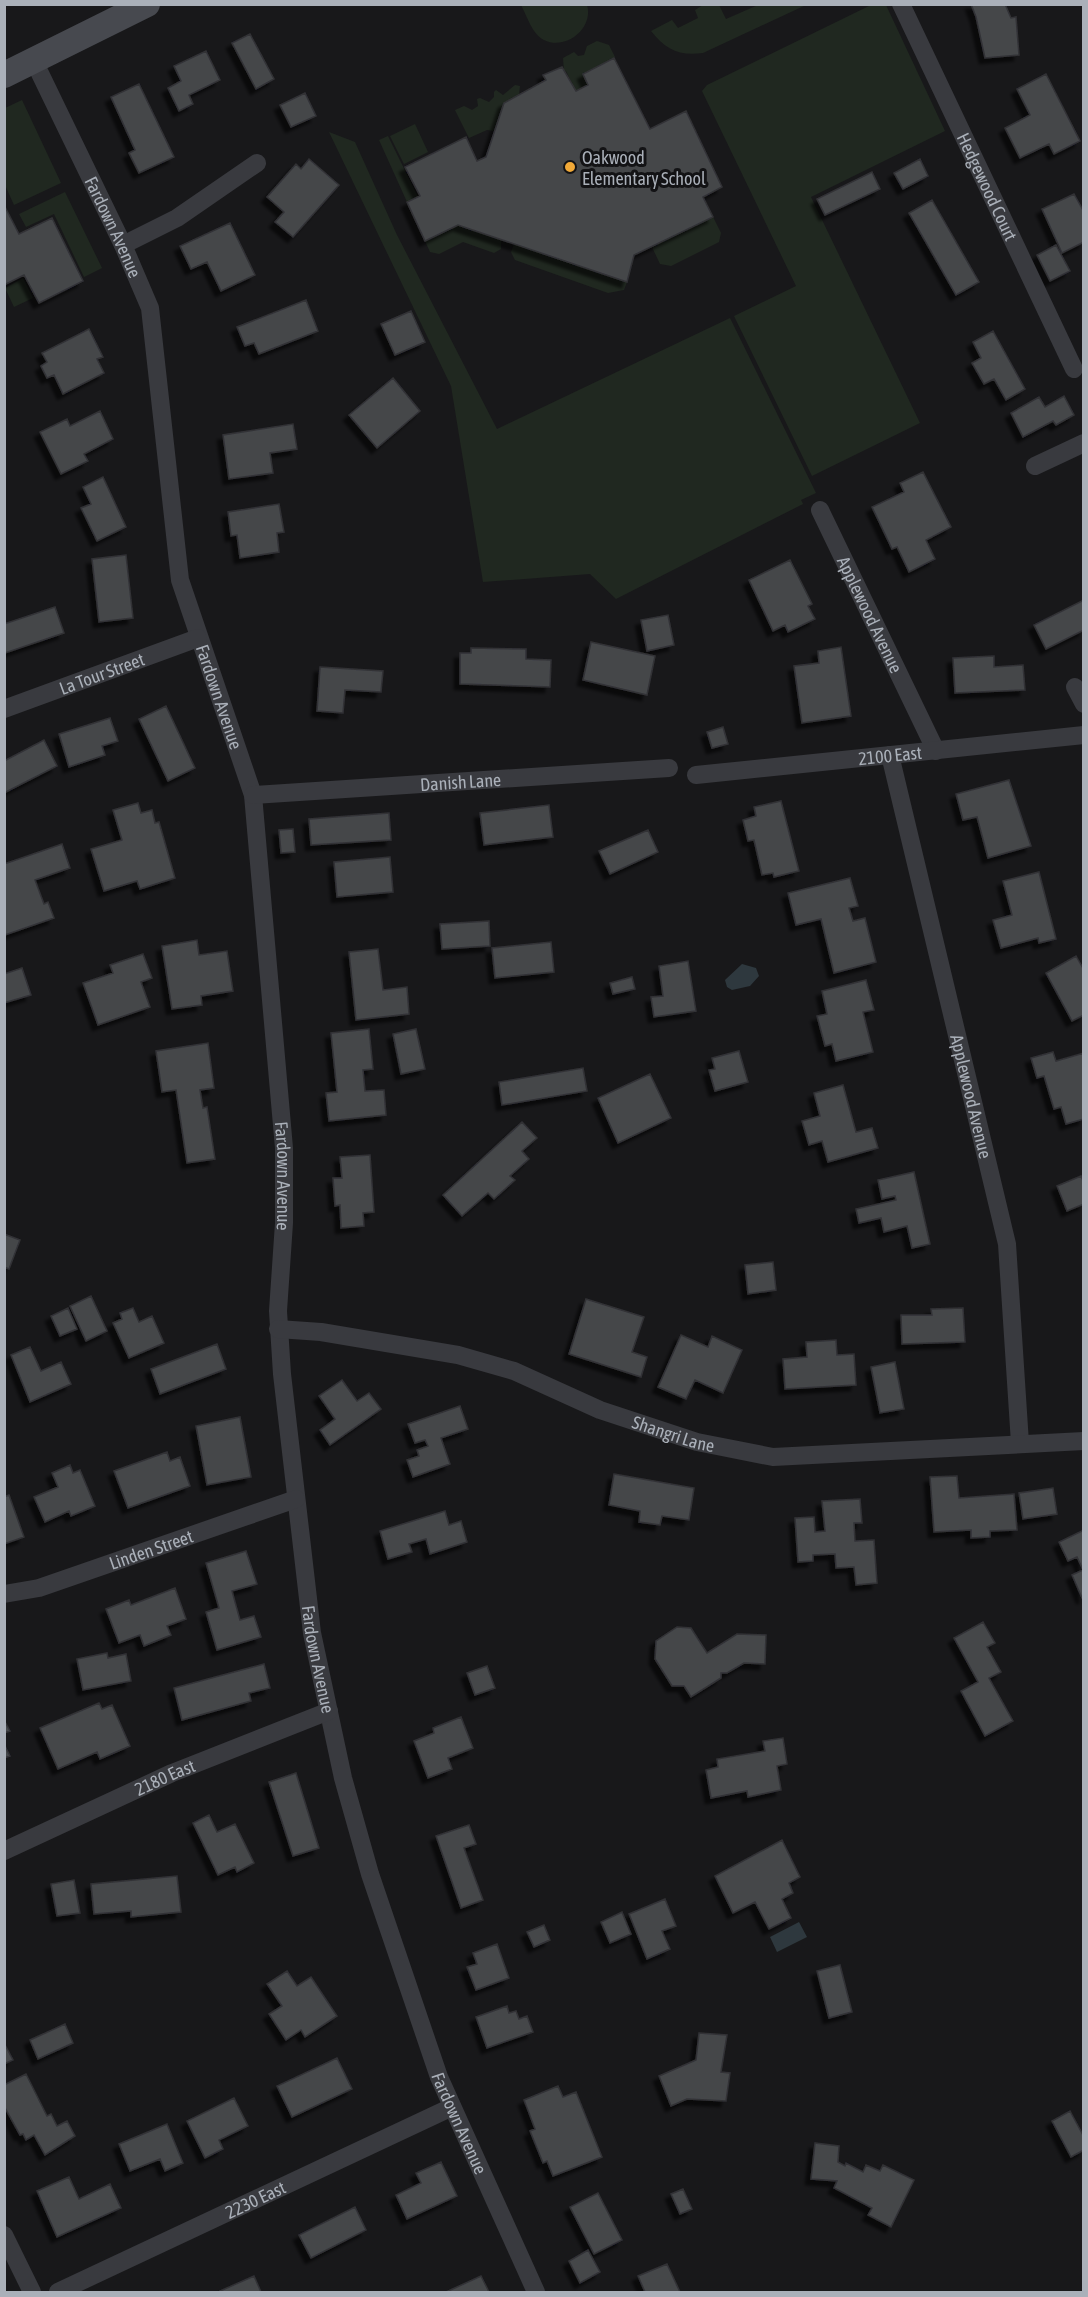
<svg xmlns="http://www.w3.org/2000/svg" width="1088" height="2297" viewBox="0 0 1088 2297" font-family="'Asap Condensed',sans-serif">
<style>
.green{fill:#202820}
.water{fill:#2e383e}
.building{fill:#44464a;stroke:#323236;stroke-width:1.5;filter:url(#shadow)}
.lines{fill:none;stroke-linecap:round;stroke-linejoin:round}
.minor{stroke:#393a3f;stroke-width:18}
.secondary{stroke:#47494f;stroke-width:26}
.poi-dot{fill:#f1a938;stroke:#131315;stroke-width:2}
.labels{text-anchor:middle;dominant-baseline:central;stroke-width:6;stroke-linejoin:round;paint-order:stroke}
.poi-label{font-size:18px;fill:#aab0b9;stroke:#131315;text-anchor:start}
.street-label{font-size:18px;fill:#aab0b9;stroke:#131315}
</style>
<defs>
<filter id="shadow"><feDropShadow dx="-5.5" dy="5.5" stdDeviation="1.5" flood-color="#0009"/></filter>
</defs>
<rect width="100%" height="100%" fill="#18181a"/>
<path class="green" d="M521,5H587C594,28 566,51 544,40C532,34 527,16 521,5Z
M703,5H719L726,19L758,5H806L703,53C679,56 666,50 651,31L672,20L678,28L698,18L695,10Z
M871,5H886L945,131L811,197L920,423L812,476L734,316L796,286L702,91L707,85Z
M597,41L609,45L615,57L584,74L588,85L576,91L566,71L564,72L563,58L574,52L578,56L584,55L587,46Z
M515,85L520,86L519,95L504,103L494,131L487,130L469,138L455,110L464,106L472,110L478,106L477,99L480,98L489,102L494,97V92L496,90L503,95Z
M22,100L61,183L14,205L5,185V108Z
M415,124L428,152L404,164L390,136Z
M329,132L355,142L397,235L497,429L730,318L816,493L801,500L803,504L616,599L590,574L483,582L451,386Z
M388,136L418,197L407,202L379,140Z
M65,192L102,268L84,277L54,214L26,227L19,214Z
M713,217L721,233L719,242L671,266L660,264L652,247Z
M458,225L501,239V249L494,253L463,242L439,254L430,252L425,241Z
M514,244L627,282L624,290L608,293L515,260L511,252Z
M23,278L33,298L14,307L5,288Z"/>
<path class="water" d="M742,964L756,968L759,976L750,986L732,990L727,987L725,980Z
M799,1922L807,1937L777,1952L770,1937Z"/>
<path class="building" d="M971,4H1005L1011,18L1016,17L1019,55L985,58L976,17Z
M250,34L274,79L256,89L232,43Z
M206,51L220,80L189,95L193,104L179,111L168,88L181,81L174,66Z
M614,58L650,129L686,111L722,187L703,197L713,217L634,255L627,282L458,225L425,241L407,202L420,196L405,167L466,137L477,161L486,157L504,103L546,80L543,75L562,67L576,91L588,85L583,74Z
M1046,74L1080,141L1054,154L1049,144L1020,158L1005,128L1030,115L1017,89Z
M139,84L174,157L139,173L129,153L135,150L111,97Z
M305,93L316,116L291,127L280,105Z
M309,159L339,185L293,237L275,222L284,212L267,197L296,164L301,169Z
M920,159L928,176L903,189L894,173Z
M872,172L880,189L825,215L817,199Z
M1074,194L1084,212V242L1062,253L1042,209Z
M932,200L979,282L956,295L909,213Z
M4,205L19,234L52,218L83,281L39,303L24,275L4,285Z
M230,223L255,275L221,291L207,262L191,269L180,246Z
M1056,245L1070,271L1050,281L1037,255Z
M306,300L318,331L259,354L254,343L245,346L237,327Z
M411,311L425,342L395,355L381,324Z
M89,329L103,357L97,359L104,373L63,394L54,375L47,378L41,366L47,362L42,353Z
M993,331L1025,389L1006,400L994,379L984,384L972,363L981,358L973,342Z
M393,378L420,411L377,448L349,415Z
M1064,396L1074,415L1056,425L1053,421L1023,437L1011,413L1039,397L1045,407Z
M100,411L113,439L84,454L88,461L61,474L40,432L67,419L70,426Z
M293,424L297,449L270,453L273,473L229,479L223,435Z
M923,472L951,527L926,540L935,559L909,572L897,547L892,549L872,507L904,492L900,483Z
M103,477L126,527L97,541L81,508L91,504L83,487Z
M279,504L284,532L277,533L279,552L240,558L237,535L231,536L228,512Z
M126,555L133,618L99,622L92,559Z
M790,560L812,604L808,606L815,619L788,632L785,625L773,631L749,580Z
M1084,600V630L1046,649L1034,625Z
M55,607L64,633L5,653L4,624Z
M668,615L674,645L647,651L641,620Z
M591,642L655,656L647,695L583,680Z
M841,647L851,716L802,723L794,666L819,663L818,651Z
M471,648L526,649V659L551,660L550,687L460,684V653H471Z
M994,656V667L1023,665L1025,690L955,693L953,658Z
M320,667L383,671L381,692L345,690L343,713L317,711Z
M166,706L195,768L168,781L139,719Z
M110,718L118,741L102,746L105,755L69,767L59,734Z
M723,727L728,744L712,748L707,732Z
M44,740L57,766L4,793V761Z
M1009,780L1031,846L988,858L977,817L963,820L956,794Z
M781,801L799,871L774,877L773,873L762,875L754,840L748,841L743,820L756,816L754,807Z
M138,803L141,813L152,810L155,823L159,822L175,878L140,889L137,881L104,891L91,849L122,840L113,810Z
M549,805L553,837L484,845L480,813Z
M389,813L391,840L311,845L309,819Z
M293,829L295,852L281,853L279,830Z
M648,830L658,852L610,874L599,851Z
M62,844L70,868L35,880L44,904L48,902L54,918L5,935L4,864Z
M390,857L393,892L337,897L334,862Z
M1039,872L1056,939L1039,943L1038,938L1001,948L993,920L1012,915L1003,881Z
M850,878L858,906L849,908L853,921L865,918L876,962L834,973L821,919L796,925L788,893Z
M489,921L490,946L442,949L440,924Z
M197,940L199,955L227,951L233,991L201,996L202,1005L172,1009L162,946Z
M551,942L554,972L495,978L492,948Z
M378,949L383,990L407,987L409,1014L356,1020L349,952Z
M143,954L152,978L141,982L150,1007L98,1025L83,983L113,973L110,965Z
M1076,956L1084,970V1015L1072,1021L1046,973Z
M688,961L696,1011L654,1017L651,997L663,996L659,966Z
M22,968L31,995L4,1003V974Z
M632,977L635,989L613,994L610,983Z
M866,980L874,1010L863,1012L873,1052L836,1061L832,1044L825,1046L817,1016L827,1014L822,991Z
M369,1029L373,1069L363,1070L365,1091L384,1090L386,1115L329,1121L326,1093L337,1092L331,1033Z
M416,1029L425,1069L401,1074L393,1034Z
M208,1043L214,1088L200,1090L203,1108L207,1107L215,1159L187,1163L176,1090L162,1092L156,1051Z
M739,1051L748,1082L715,1091L709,1070L715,1069L712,1058Z
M1053,1052L1056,1061L1084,1053V1119L1066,1124L1061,1107L1054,1109L1044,1076L1037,1078L1031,1058Z
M583,1068L587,1091L502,1105L499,1082Z
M650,1074L671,1118L618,1143L598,1098Z
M843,1085L856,1132L872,1128L878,1148L828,1162L822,1141L809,1145L802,1121L820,1116L814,1093Z
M522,1122L537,1138L522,1151L529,1159L510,1176L515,1180L494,1199L488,1193L462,1216L443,1195Z
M370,1155L374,1212L363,1213L364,1226L341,1228L340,1205L335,1206L333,1178H342L340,1157Z
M914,1172L930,1244L912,1248L907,1226L884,1232L881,1218L859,1223L856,1209L896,1200L895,1196L882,1199L878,1180Z
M1081,1176L1084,1183V1204L1067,1211L1057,1186Z
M4,1234L20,1240L9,1269L4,1267Z
M773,1262L776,1290L748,1294L745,1265Z
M91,1296L107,1331L86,1341L70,1306Z
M586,1299L644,1317L632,1352L647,1357L641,1377L569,1354Z
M68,1308L77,1329L60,1336L51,1316Z
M133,1308L139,1322L152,1316L164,1343L129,1358L113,1323L122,1319L120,1313Z
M963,1308L965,1342L902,1344L901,1315H932L931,1309Z
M681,1335L708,1347L712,1336L742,1350L723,1393L695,1380L686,1399L658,1387Z
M836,1340L837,1355L854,1354L856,1385L785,1389L783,1359L807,1357L806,1342Z
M217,1344L226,1369L160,1394L151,1369Z
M30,1347L41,1371L61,1362L71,1384L30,1402L11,1355Z
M895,1362L904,1409L880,1413L871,1367Z
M342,1380L357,1401L369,1393L381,1409L330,1445L320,1430L335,1419L319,1396Z
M460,1406L468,1429L441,1438L450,1464L413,1477L407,1460L419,1456L417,1450L428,1446L425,1440L415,1443L408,1424Z
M240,1417L251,1477L207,1485L196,1426Z
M167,1452L170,1461L180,1457L190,1486L128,1508L114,1471Z
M70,1465L73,1473L80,1470L95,1506L71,1516L69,1511L45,1522L34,1497L58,1487L52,1473Z
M614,1474L694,1488L689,1520L662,1516L660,1525L639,1522L640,1511L609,1505Z
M957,1476L959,1498L1014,1494L1017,1530L990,1531V1537L971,1538V1530L934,1532L930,1477Z
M1053,1488L1057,1514L1023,1519L1019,1493Z
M9,1495L24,1537L4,1544V1497Z
M860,1499L862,1523H854L855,1541L874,1540L877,1583L856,1585L854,1567L836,1568L835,1554L813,1555V1561L798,1562L795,1518L814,1517L815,1532L825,1531L822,1501Z
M445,1511L449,1525L461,1521L467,1542L430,1554L426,1539L409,1544L412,1552L388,1559L380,1531Z
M1084,1530V1598H1082L1072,1575L1083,1570L1077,1557L1068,1561L1059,1542Z
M246,1551L257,1584L232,1591L240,1620L254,1616L261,1637L217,1650L206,1612L219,1608L206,1563Z
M175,1588L186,1619L167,1626L171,1635L144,1646L140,1635L119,1643L106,1609L129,1600L131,1605Z
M983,1622L995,1643L987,1647L1001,1672L989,1678L1013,1721L985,1736L961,1691L978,1682L954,1638Z
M677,1627L691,1628L707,1653L737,1634L766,1635L765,1664L744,1663L727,1673H721V1678L691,1697L684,1686H672L655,1659L656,1641Z
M107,1653L108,1658L126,1654L131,1681L83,1690L77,1659Z
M264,1664L270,1688L249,1693L251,1701L182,1720L174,1688Z
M487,1666L495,1688L475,1695L467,1673Z
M99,1703L102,1709L112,1705L130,1746L100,1759L97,1752L58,1769L40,1728Z
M461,1717L473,1748L448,1758L452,1769L428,1778L414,1741L434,1733L433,1728Z
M4,1720L10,1731L4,1733Z
M783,1738L787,1764L777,1766L781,1790L748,1797L747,1791L711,1798L706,1770L718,1767L717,1759L765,1751L763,1741Z
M4,1744L10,1756L4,1758Z
M296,1773L319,1848L293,1856L269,1782Z
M209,1815L217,1832L235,1824L254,1863L237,1872L235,1867L218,1875L193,1823Z
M469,1825L476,1844L464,1848L483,1900L461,1908L436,1836Z
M782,1840L800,1877L789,1883L793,1893L782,1899L791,1918L769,1929L755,1902L733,1913L715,1876Z
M177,1876L181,1912L131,1917V1911L94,1914L91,1884Z
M74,1880L80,1913L57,1916L51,1884Z
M665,1899L676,1926L662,1931L670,1949L647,1959L629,1914Z
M622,1912L631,1934L610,1943L601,1922Z
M544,1925L550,1940L534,1947L527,1932Z
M497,1944L509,1978L476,1990L467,1967L477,1964L473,1953Z
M840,1965L852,2012L829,2018L817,1971Z
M287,1971L297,1986L311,1977L337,2016L305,2037L301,2030L286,2040L269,2014L282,2006L267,1984Z
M507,2006L509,2013L516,2011L519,2019L527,2016L533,2032L487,2048L476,2017Z
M65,2024L73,2043L38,2059L30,2040Z
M699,2033L727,2035L721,2072L730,2073L726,2101L687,2099L671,2106L659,2076L696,2060Z
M4,2043L13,2060L4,2064Z
M337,2058L352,2089L292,2117L277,2086Z
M26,2074L47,2116L51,2114L57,2126L67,2121L75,2136L45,2155L34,2135L26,2140L23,2134L20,2135L4,2106V2085Z
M558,2086L563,2097L576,2092L602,2157L553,2176L547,2161L543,2163L530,2131L535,2129L524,2100Z
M234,2098L248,2126L219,2140L223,2149L205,2158L187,2121Z
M1070,2111L1084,2137V2150L1071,2157L1052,2121Z
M167,2124L183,2163L165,2171L160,2159L130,2171L119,2144Z
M815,2143L839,2146L838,2162L845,2166L846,2163L863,2172L866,2165L880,2171L883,2165L914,2180L891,2227L868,2215L872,2208L834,2188L837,2181L811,2179Z
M441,2162L457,2196L407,2219L396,2195L421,2183L416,2173Z
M69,2177L79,2199L110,2184L121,2208L57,2237L37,2191Z
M683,2189L692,2209L680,2214L671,2194Z
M598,2193L622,2240L594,2254L570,2207Z
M355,2207L366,2230L311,2258L299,2235Z
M588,2250L600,2272L580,2283L569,2261Z
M667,2264L680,2292H645L638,2276Z
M254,2276L261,2292H221L220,2291Z
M481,2276L489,2292H446Z"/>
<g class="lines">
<g class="minor">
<path id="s1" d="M901,4L1074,369"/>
<path id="s2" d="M34,61L123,245L150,308L180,580L253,795L284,1148V1223L278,1311L282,1374L312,1633L343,1778L370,1874L439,2077L536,2292"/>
<path d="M123,245L177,218L257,163"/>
<path d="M1035,466L1084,443"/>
<path id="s3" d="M820,510L936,751"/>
<path d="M1075,687L1084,704"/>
<path id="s4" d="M4,709L198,638"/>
<path id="s5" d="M890,755L1007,1244L1020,1443"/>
<path id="s6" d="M696,775L1084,735"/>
<path id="s7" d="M253,795L669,768"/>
<path id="s8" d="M278,1329L321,1332L458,1355L514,1371L600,1410L697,1442L773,1457L1084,1441"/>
<path id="s9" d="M4,1594L39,1588L296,1499"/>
<path id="s10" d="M4,1851L172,1773L329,1711"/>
<path d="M4,2235L32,2292"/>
<path id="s11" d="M58,2292L452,2107"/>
</g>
<path class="secondary" d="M4,75L147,4"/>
</g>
<circle class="poi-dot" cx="570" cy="167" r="6"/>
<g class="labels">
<g class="poi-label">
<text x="582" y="157">Oakwood<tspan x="582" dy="21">Elementary School</tspan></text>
</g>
<g class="street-label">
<text stroke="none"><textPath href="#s1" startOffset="202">Hedgewood Court</textPath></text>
<text stroke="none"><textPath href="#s2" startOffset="184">Fardown Avenue</textPath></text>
<text stroke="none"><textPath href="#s3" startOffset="116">Applewood Avenue</textPath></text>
<text stroke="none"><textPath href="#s4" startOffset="104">La Tour Street</textPath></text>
<text stroke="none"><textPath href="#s2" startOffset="670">Fardown Avenue</textPath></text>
<text stroke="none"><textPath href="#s6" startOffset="195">2100 East</textPath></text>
<text stroke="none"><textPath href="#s7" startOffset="208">Danish Lane</textPath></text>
<text stroke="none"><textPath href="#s5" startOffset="351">Applewood Avenue</textPath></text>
<text stroke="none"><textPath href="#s2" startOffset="1156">Fardown Avenue</textPath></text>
<text stroke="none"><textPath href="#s8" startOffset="412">Shangri Lane</textPath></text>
<text stroke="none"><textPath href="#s9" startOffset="154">Linden Street</textPath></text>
<text stroke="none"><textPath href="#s2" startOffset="1642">Fardown Avenue</textPath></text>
<text stroke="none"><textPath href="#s10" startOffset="177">2180 East</textPath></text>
<text stroke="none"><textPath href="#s2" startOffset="2128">Fardown Avenue</textPath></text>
<text stroke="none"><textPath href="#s11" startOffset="218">2230 East</textPath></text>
</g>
</g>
<rect width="1088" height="2297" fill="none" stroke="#aab0b9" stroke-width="12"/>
</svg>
